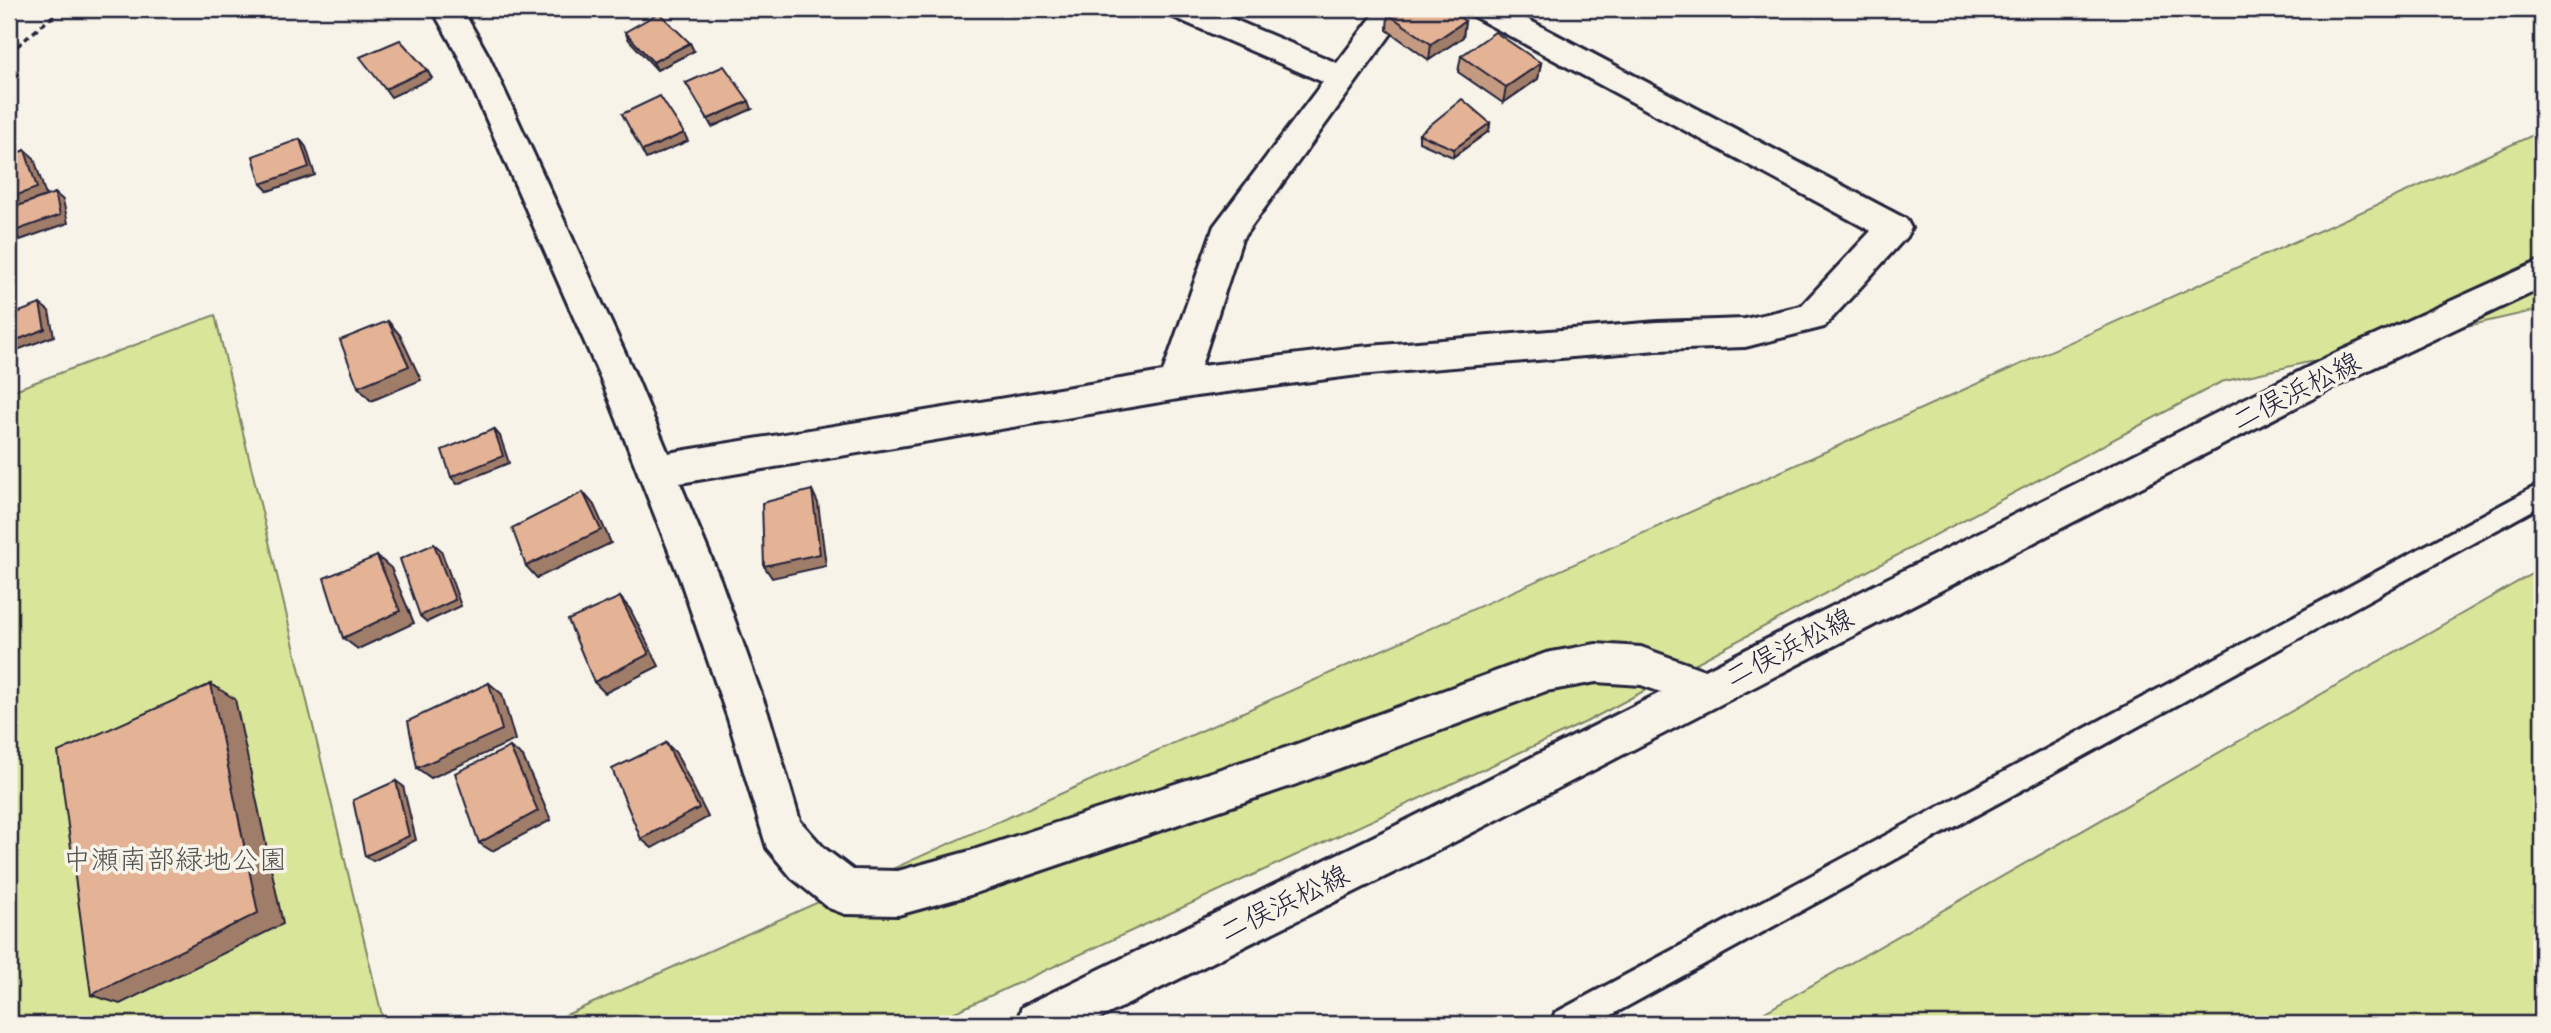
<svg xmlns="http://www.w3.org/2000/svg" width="2551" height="1033" viewBox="0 0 2551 1033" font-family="Caveat,'Klee One',sans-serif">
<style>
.green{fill:#d9e598;stroke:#7e846a;stroke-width:2}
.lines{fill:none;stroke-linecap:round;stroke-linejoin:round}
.lane-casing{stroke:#22223b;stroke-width:6}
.street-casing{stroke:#22223b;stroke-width:6}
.secondary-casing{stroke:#22223b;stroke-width:6}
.path{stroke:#22223b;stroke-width:3.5;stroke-dasharray:6 4.5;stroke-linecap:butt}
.lane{fill:#f7f3e8;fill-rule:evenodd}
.street{fill:#f7f3e8;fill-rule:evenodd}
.secondary{fill:#f7f3e8;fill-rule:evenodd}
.wall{fill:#c49a81;stroke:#22223b;stroke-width:2}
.shaded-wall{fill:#a07d69;stroke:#22223b;stroke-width:2}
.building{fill:#e4b396;stroke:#22223b;stroke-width:2}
.labels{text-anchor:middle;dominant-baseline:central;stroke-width:7;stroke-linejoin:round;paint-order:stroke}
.street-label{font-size:28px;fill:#22223b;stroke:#f7f3e8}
.park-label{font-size:28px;fill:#505352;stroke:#f7f3e8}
</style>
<rect width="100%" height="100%" fill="#f7f3e8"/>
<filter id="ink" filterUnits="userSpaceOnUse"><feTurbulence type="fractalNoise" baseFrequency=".0143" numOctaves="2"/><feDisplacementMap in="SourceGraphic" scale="14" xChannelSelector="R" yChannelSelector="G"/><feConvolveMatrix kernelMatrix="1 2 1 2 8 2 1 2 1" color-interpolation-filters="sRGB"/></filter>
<g filter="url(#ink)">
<path class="green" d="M2542,131V309L2221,382L1586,722L929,1024H546Z
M215,315L384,1024H9V392Z
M2542,568V1024H1744Z"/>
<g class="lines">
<defs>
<path id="lane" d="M2542,483V505L1595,1024H1551L1555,1013Z"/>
<path id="street" d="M432,9H462L489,57L637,379L668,453L1163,372L1214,226L1323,82L1171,16L1167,9H1209L1337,63L1378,9H1409L1242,239L1201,366L1358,347L1657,322L1745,319L1801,306L1871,231L1473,16L1469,9H1508L1906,219L1911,228L1906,237L1824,327L1745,347L1657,350L1358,375L1196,396L680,483L720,579L770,719L800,821L824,848L853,870L898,871L970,851L1294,745L1546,653L1596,644L1641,647L1721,676L1727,689L1721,702L1706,708L1641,685L1596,682L1546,691L1294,785L970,895L898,915L845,914L829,908L792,878L767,848L728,719L680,579L601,379L459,57Z"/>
<path id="secondary" d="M2542,260V288L2362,373L1425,857L1088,1024H1016L1022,1007L1393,827L2336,353Z"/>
</defs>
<use href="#lane" class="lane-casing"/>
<use href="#street" class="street-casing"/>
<use href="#secondary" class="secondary-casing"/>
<path class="path" d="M59,9L75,14L91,9
M9,53L60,10"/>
<use href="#lane" class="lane"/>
<use href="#street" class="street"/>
<use href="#secondary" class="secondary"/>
</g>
<path class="wall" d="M1388,14L1465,21L1463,37L1429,60L1387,30Z
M625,32L694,51L657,70L629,40Z
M1461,56L1541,63L1538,79L1503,103L1458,72Z
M686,83L752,109L712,127Z
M1490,123L1489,131L1453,157L1419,142V134Z"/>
<path class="shaded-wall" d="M228,9H254L232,18L226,10Z
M1465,21L1463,37L1429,60L1431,44Z
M690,43L694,51L657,70L653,62Z
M1541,63L1538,79L1503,103L1506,87Z
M427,70L432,78L391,97L385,89Z
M749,101L752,109L712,127L708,119Z
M1490,123L1489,131L1453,157L1454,149Z
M684,133L688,141L646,159L642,151Z
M300,139L306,147L315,175L268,191L261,184Z
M25,150L34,158L46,196L9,209V198Z
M55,193L63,200L68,223L20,240L12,232Z
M40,304L49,311L54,336L9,353V343Z
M388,321L400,335L421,380L371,401L358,387Z
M494,429L500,436L509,463L457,484L451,477Z
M812,490L818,503L826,566L772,578L764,566Z
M583,492L594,505L611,543L537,578L526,566Z
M434,544L441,550L461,606L427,622L420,616Z
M377,556L391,568L414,623L358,649L343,638Z
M620,597L630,609L659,666L605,693L594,682Z
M489,683L502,694L515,740L431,778L417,768Z
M211,684L235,699L283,924L120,1004L91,995Z
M666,743L676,753L708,817L652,848L641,839Z
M510,747L523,757L551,820L492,851L479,843Z
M396,781L403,786L416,840L373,861L365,856Z"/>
<path class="building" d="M1396,9H1448L1465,21L1431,44L1388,14Z
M659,13L690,43L653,62L625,32Z
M1495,32L1541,63L1506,87L1461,56Z
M400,40L427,70L385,89L360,57Z
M724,66L749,101L708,119L686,83Z
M660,96L684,133L642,151L622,114Z
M1462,99L1490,123L1454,149L1419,134Z
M300,139L309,167L261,184L253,156Z
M25,150L37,188L9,198V156Z
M55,193L60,215L12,232L9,218V209Z
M40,304L45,329L9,343V316Z
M388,321L409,366L358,387L340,340Z
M494,429L503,456L451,477L442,450Z
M812,490L820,554L764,566L762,503Z
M583,492L601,530L526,566L512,528Z
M434,544L455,600L420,616L400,559Z
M377,556L400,611L343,638L324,578Z
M620,597L649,654L594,682L568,620Z
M489,683L502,730L417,768L408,721Z
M211,684L258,913L91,995L58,752Z
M666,743L699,808L641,839L612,769Z
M510,747L538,811L479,843L455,773Z
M396,781L409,836L365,856L353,800Z"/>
</g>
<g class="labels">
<g class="street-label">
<text transform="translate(2296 391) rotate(-27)">二俣浜松線</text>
<text transform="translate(1789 647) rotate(-27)">二俣浜松線</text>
<text transform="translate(1284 903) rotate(-26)">二俣浜松線</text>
</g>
<g class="park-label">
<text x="175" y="859">中瀬南部緑地公園</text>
</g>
</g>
<rect width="2551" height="1033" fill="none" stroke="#f7f3e8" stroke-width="35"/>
<rect x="18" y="18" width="2516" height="998" fill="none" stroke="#22223b" stroke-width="2.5" filter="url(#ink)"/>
</svg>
